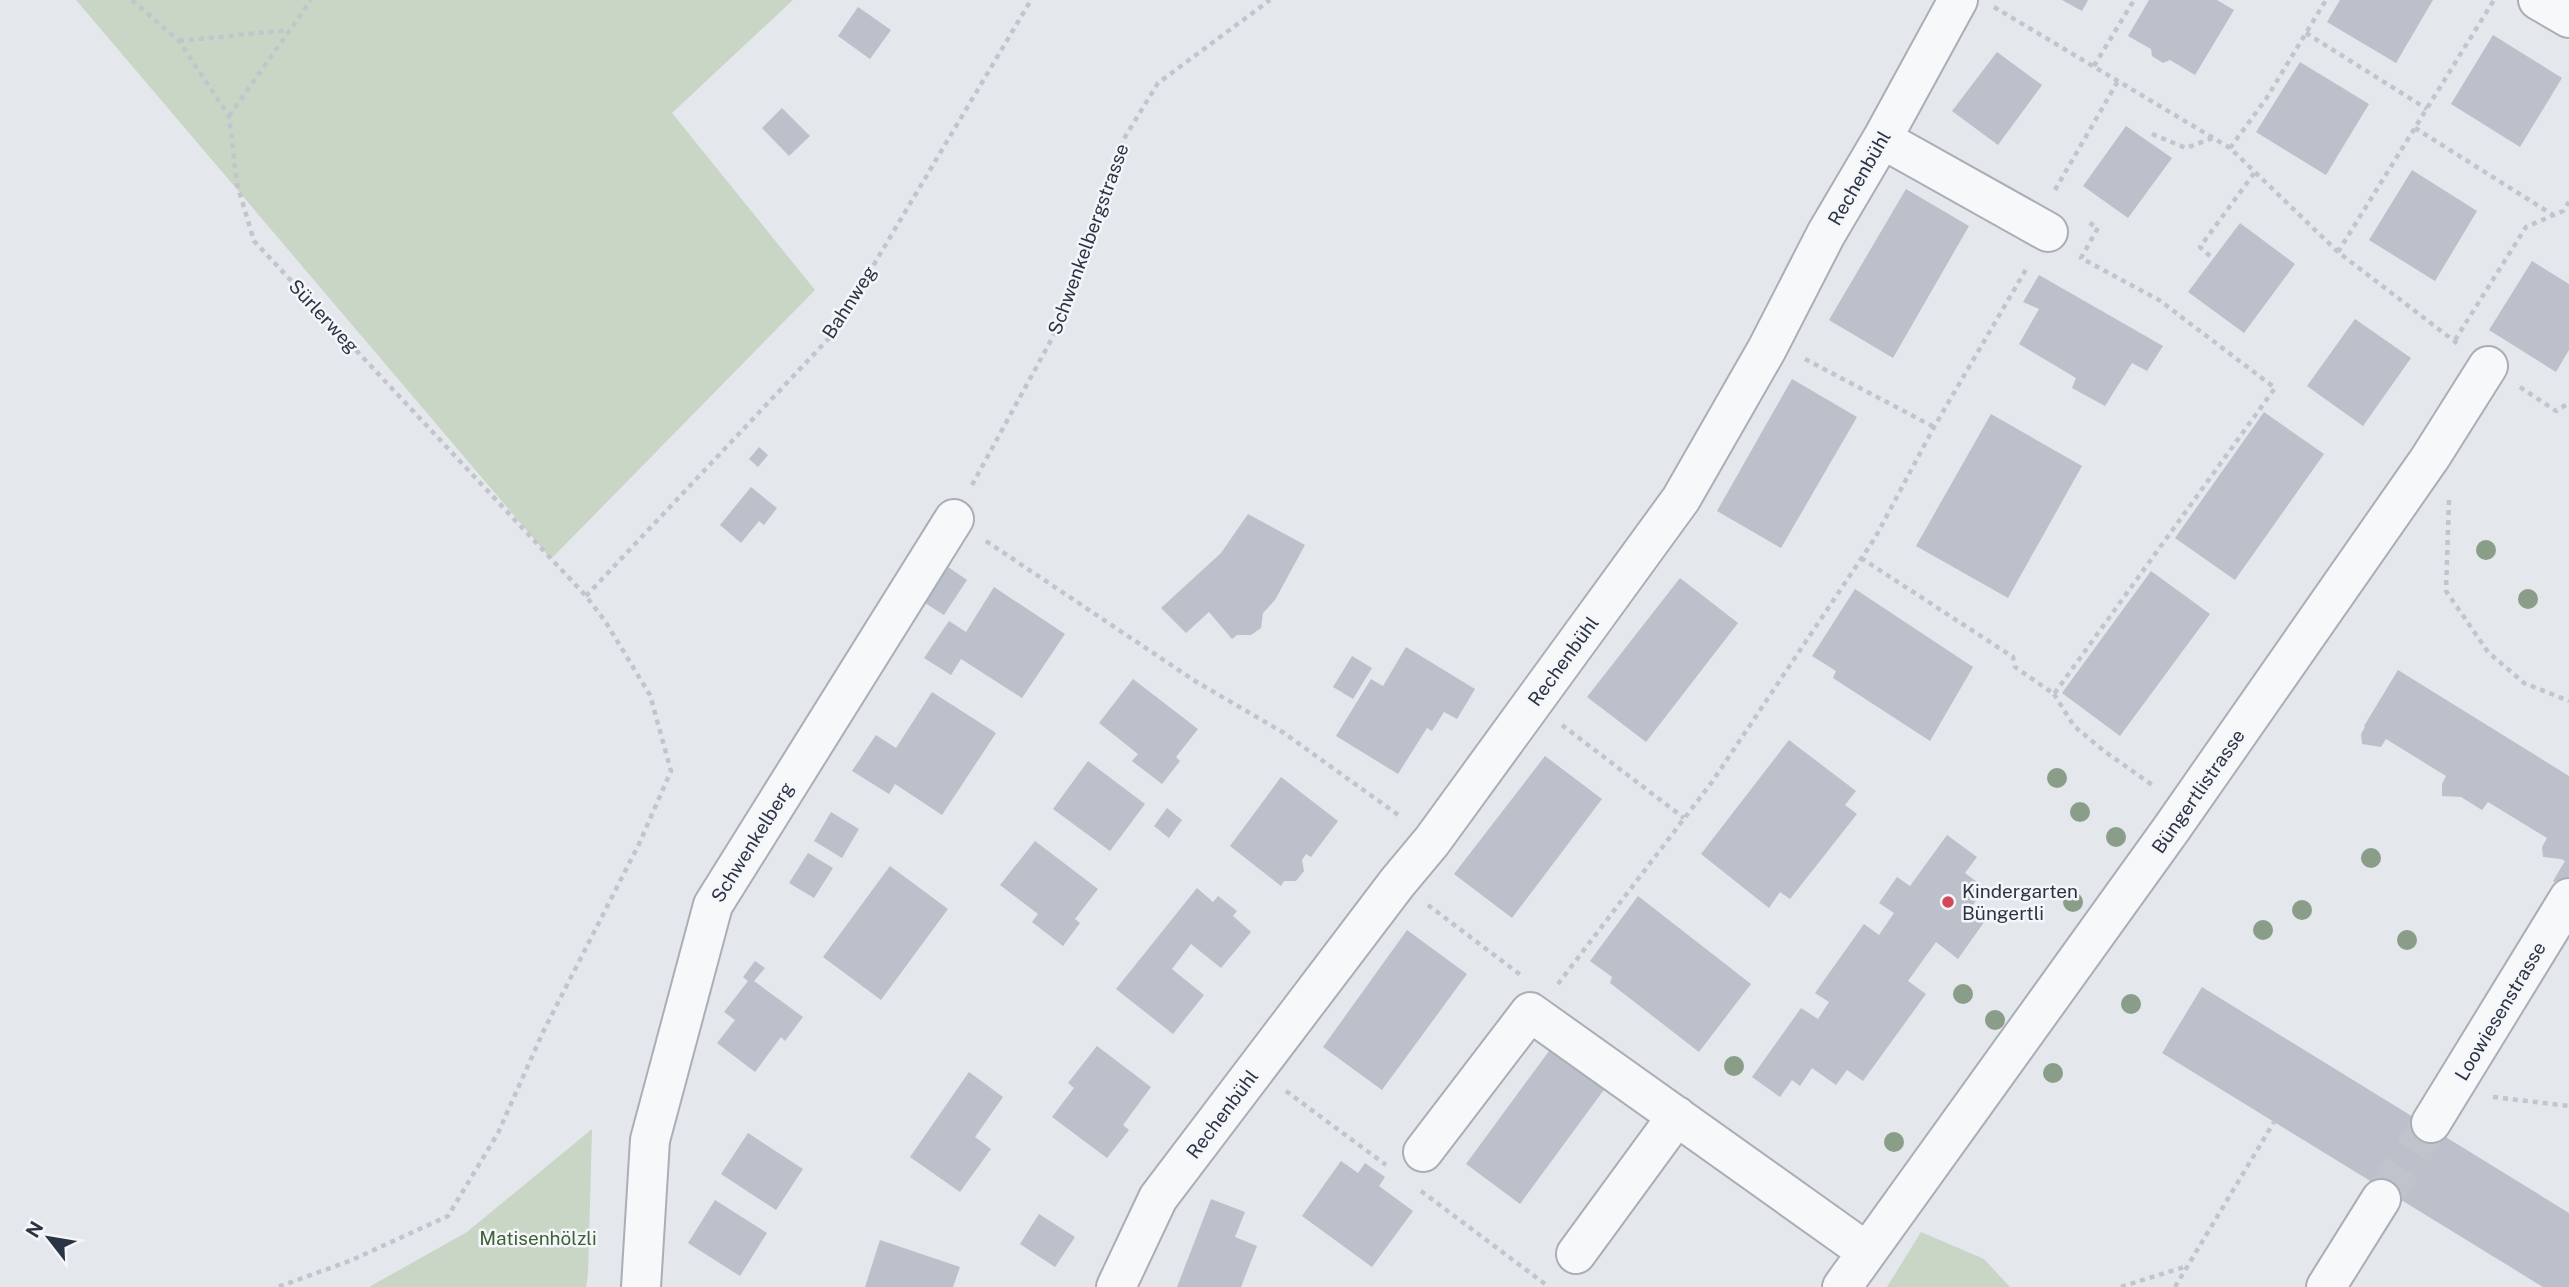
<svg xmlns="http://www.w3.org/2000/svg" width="2569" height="1287" viewBox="0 0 2569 1287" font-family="'Public Sans',sans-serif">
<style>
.green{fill:#c9d6c5}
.building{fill:#bbc0ca}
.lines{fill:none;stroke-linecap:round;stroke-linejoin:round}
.minor-tunnel{stroke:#bfc3cb;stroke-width:38;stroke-dasharray:38 19;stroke-linecap:butt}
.minor-casing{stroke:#a9aeb7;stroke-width:42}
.path{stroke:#c2c5cb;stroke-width:4.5;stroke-dasharray:5 5;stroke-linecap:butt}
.minor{stroke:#f7f8fa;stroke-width:38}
.tree{fill:#899d89}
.poi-dot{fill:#d1495b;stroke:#f4f6f9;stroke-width:2.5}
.labels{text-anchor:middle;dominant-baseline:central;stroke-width:5;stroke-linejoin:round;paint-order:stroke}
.street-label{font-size:19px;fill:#2b3445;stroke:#f4f6f9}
.poi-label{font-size:19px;fill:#2b3445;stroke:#f4f6f9;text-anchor:start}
.park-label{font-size:19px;fill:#3f6138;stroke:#f4f6f9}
</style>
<rect width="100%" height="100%" fill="#e4e7ec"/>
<path class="green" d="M76,0H793L672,113L815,290L551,559Z
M592,1129L588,1274L586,1287H369L467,1232Z
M1921,1232L1984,1259L2010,1287H1887Z"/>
<path class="building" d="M2062,0H2088L2082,11Z
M2149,0H2217L2234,10L2195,75L2170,60L2163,63L2152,56L2151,49L2128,36Z
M2340,0H2433L2396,63L2327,22Z
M858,7L891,30L870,59L838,36Z
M2493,35L2562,78L2520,147L2451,104Z
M1997,52L2042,85L1998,145L1952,111Z
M2300,62L2369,104L2326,175L2256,132Z
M782,108L810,136L789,156L762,128Z
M2126,126L2172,158L2128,218L2083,186Z
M2412,170L2477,211L2435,281L2369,240Z
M1906,189L1969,226L1893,358L1829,320Z
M2240,223L2295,264L2244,333L2188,292Z
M2532,261L2569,284V350L2556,372L2489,330Z
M2039,275L2163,346L2147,371L2132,363L2105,406L2072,388L2076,378L2019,344L2039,309L2023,302Z
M2355,319L2411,358L2363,426L2307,386Z
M1792,379L1857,417L1781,548L1717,511Z
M2264,412L2324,454L2235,580L2175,538Z
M1991,414L2082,466L2008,598L1916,546Z
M759,447L768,455L758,467L749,459Z
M751,487L777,508L764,525L759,521L741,543L720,525Z
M1248,514L1305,545L1275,600L1263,613L1261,628L1251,635H1237L1232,639L1209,612L1186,633L1161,608L1221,553Z
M948,567L967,580L944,615L925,603Z
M2151,571L2210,614L2120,736L2062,693Z
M1680,578L1738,623L1646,742L1587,697Z
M994,587L1065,634L1022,698L961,659L951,675L924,658L949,621L966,632Z
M1855,589L1973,667L1930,741L1833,678L1836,671L1812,656Z
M1406,647L1475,689L1457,719L1444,712L1432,731L1427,728L1398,774L1336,736L1371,679L1383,686Z
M1352,656L1372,668L1353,699L1333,687Z
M2398,670L2569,776V891L2553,881L2565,861L2561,859L2543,857L2542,847L2547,838L2488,802L2482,810L2461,797L2442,796V784L2446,776L2386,739L2381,747L2362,744L2361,734L2365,727L2364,726Z
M1133,679L1198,729L1176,757L1180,761L1162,784L1132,761L1138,754L1099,723Z
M932,692L996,733L942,815L895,784L889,794L852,771L876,735L896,748Z
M1789,740L1856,791L1845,805L1857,814L1790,899L1780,892L1769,908L1701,854Z
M1545,756L1602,799L1512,918L1454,874Z
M1088,761L1145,804L1110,851L1053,809Z
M1281,777L1338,821L1311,857L1306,854L1302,860L1304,871L1296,881H1284L1281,886L1230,846Z
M1167,808L1182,820L1169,838L1154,826Z
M831,812L859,829L842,858L814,841Z
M1947,835L1977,857L1965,873L1985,888L1972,906L1987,918L1958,959L1936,942L1908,981L1926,994L1863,1081L1847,1070L1836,1085L1812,1068L1800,1086L1792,1080L1780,1097L1752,1077L1801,1008L1818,1019L1829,1002L1815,993L1864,924L1879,935L1894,913L1879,903L1897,877L1910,886Z
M1035,841L1098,889L1075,919L1080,923L1063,946L1032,922L1038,914L1000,885Z
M808,853L833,868L814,898L789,883Z
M890,866L948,909L881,1000L823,957Z
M1197,888L1213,902L1218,896L1237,911L1233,916L1251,932L1221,968L1191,944L1172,969L1204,995L1173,1034L1116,989Z
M1638,896L1751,984L1699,1052L1610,983L1612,977L1590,961Z
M1407,930L1467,974L1382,1090L1323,1047Z
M755,961L765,968L754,981L803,1017L785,1041L781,1037L755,1072L717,1043L735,1020L724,1012L748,981L743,977Z
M2202,987L2569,1213V1287H2543L2162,1053Z
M1097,1046L1151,1087L1123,1125L1129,1130L1107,1158L1052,1117L1074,1088L1068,1083Z
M1552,1047L1606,1087L1520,1204L1466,1164Z
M969,1072L1003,1097L975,1137L991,1149L960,1192L910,1157Z
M748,1133L803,1169L776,1210L721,1174Z
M1341,1161L1358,1173L1365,1163L1385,1177L1379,1186L1413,1211L1372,1267L1302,1216Z
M1211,1199L1245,1212L1235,1237L1257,1246L1241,1287H1177Z
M715,1200L767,1233L740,1276L688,1243Z
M1039,1214L1075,1237L1055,1267L1020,1244Z
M880,1240L960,1267L953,1287H865Z"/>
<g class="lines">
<path class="minor-tunnel" d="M2381,1199L2431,1123"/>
<defs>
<path id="minor" d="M2538,0L2569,18
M1882,139L2048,232
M2431,1123L2569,898
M1423,1152L1530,1012L1867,1252
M1576,1254L1677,1116
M641,1287L650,1140L713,905L954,519
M1116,1287L1158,1198L1397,883L1432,841L1681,499L1767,349L1826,234L1882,139L1958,0
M1842,1287L2172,828L2430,458L2488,366
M2326,1287L2381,1199"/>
</defs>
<use href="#minor" class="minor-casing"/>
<path class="path" d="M132,0L179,41L229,116L237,184L254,241L586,596L605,621L650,695L671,771L639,844L543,1032L498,1133L448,1216L352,1260L278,1287
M1994,7L2230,148L2338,252L2458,344
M2306,33L2427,109
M179,41L289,30
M2094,66L2134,0
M229,116L311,0
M2415,128L2553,215
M2152,134L2186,148L2213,138
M2230,148L2266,99L2326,0
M2055,190L2118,81
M2338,252L2494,0
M2210,256L2200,247L2255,172
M2455,340L2526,227L2563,211L2569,202
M1805,359L1934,427
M2520,387L2556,411L2569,403
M972,485L1061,322L1125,137L1158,83L1270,0
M2449,500L2446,591L2488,652L2524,683L2569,701
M986,541L1195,681L1284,733L1401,817
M1861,558L2013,657L2015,667L2054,694L2275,388L2159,300L2081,258L2098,228L2086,221
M586,596L832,335L1031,0
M2054,694L2074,726L2104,751L2155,787
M1562,725L1684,818
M1428,905L1522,976
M1558,984L1712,782L1875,538L1934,427L2028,266
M1286,1091L1386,1165
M2493,1097L2569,1106
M1421,1191L1549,1287
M2121,1287L2187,1266
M2175,1287L2274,1122"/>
<use href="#minor" class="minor"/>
</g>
<g class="tree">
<circle cx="2486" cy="550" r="10"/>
<circle cx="2528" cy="599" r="10"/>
<circle cx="2057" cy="778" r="10"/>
<circle cx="2080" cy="812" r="10"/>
<circle cx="2116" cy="837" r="10"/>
<circle cx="2371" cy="858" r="10"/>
<circle cx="2073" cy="902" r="10"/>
<circle cx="2302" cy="910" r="10"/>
<circle cx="2263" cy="930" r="10"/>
<circle cx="2407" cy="940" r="10"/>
<circle cx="1963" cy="994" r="10"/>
<circle cx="2131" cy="1004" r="10"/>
<circle cx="1995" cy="1020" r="10"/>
<circle cx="1734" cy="1066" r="10"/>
<circle cx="2053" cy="1073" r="10"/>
<circle cx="1894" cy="1142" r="10"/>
</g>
<circle class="poi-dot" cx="1948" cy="902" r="7"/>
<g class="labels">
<g class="street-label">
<text transform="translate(1859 178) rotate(-60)">Rechenbühl</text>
<text transform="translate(1088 239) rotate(-70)">Schwenkelbergstrasse</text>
<text transform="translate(849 302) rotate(-57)">Bahnweg</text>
<text transform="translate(324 316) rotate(47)">Sürlerweg</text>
<text transform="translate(1563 661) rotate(-54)">Rechenbühl</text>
<text transform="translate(2198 791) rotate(-55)">Büngertlistrasse</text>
<text transform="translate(752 842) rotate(-58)">Schwenkelberg</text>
<text transform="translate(2500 1011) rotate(-59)">Loowiesenstrasse</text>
<text transform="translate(1222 1114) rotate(-53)">Rechenbühl</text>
</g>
<g class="poi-label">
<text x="1962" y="891">Kindergarten<tspan x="1962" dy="22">Büngertli</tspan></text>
</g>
<g class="park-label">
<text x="538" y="1238">Matisenhölzli</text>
</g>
</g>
<g transform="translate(49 1238) rotate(301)" stroke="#f4f6f9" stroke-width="5" paint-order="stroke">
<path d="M0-5L12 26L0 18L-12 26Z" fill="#2b3445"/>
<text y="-10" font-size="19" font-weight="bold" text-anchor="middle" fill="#2b3445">N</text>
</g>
</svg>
